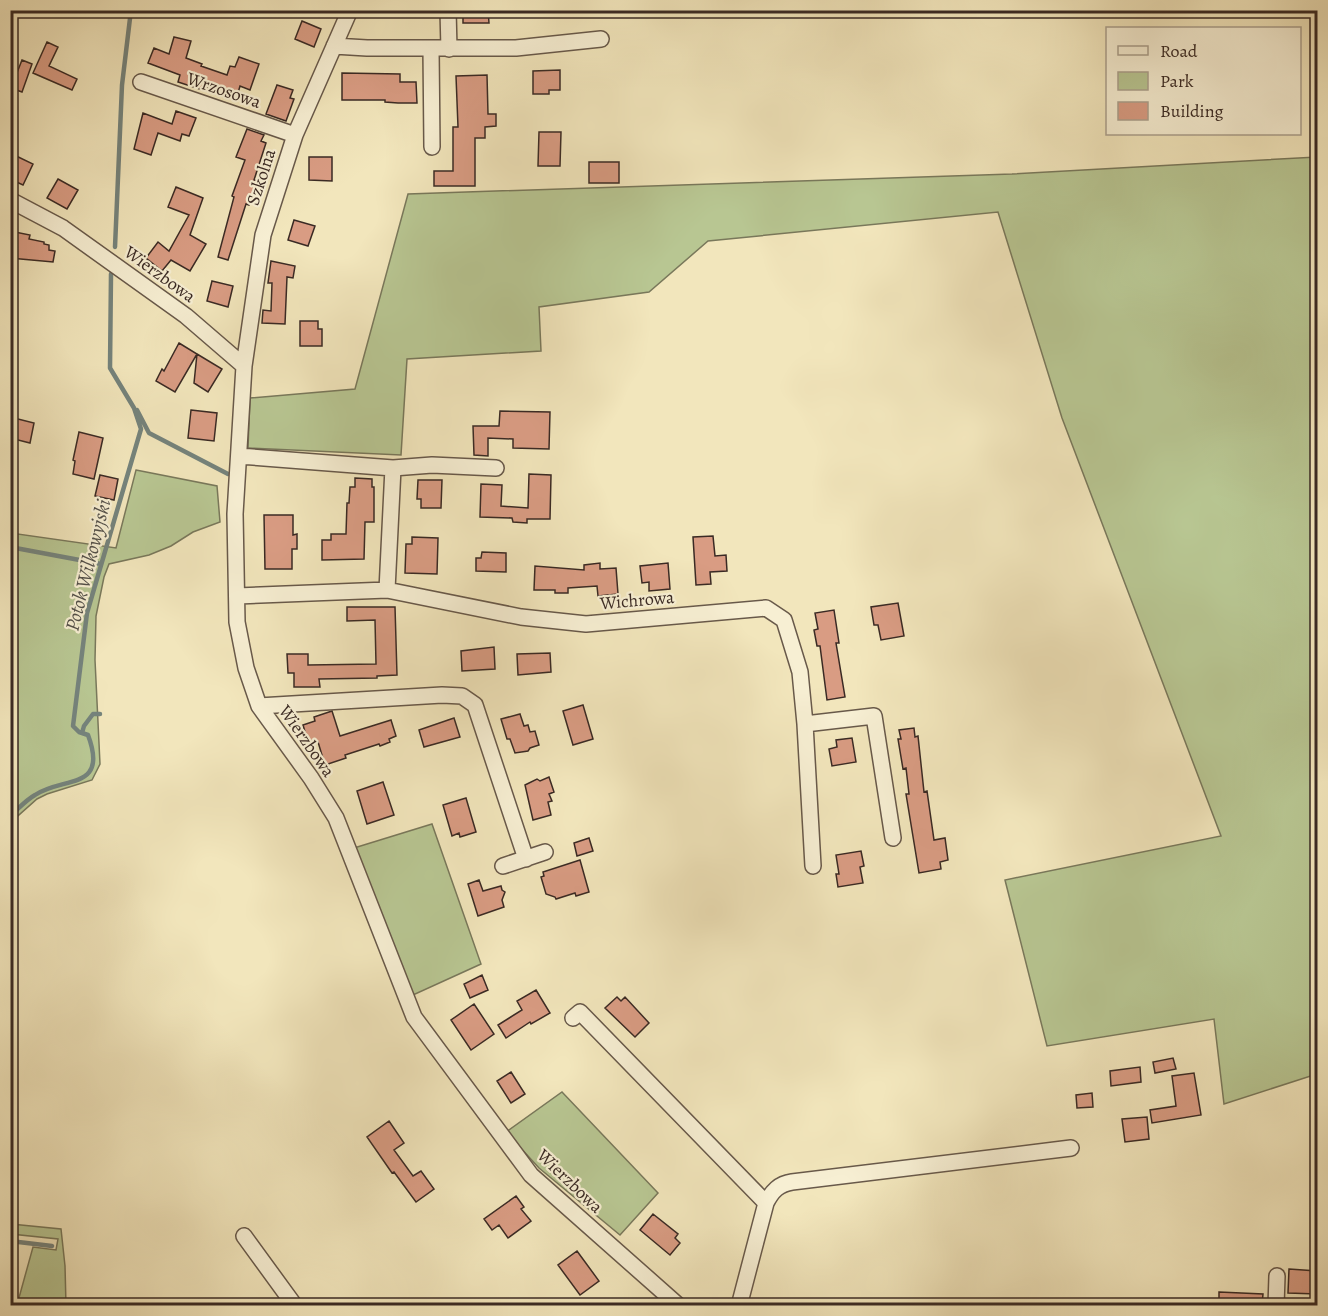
<svg xmlns="http://www.w3.org/2000/svg" width="1328" height="1316" viewBox="0 0 1328 1316" font-family="Alegreya,serif">
<style>
.green{fill:#b8c692;stroke:#79785b;stroke-width:1.5}
.lines{fill:none;stroke-linecap:round;stroke-linejoin:round}
.stream{stroke:#75837c;stroke-width:4.5}
.building{fill:#d99c83;stroke:#3a2a24;stroke-width:1.5}
.minor-casing{stroke:#68594a;stroke-width:18}
.minor{stroke:#f7efd3;stroke-width:15}
.labels{text-anchor:middle;dominant-baseline:central;stroke-width:4.5;stroke-linejoin:round;paint-order:stroke}
.street-label{font-size:18px;fill:#3a2a24;stroke:#f7efd3}
.water-label{font-size:20px;font-style:italic;fill:#524f49;stroke:#f7efd3}
</style>
<rect width="100%" height="100%" fill="#f2e6bc"/>
<filter id="stains"><feTurbulence type="fractalNoise" baseFrequency=".00333" numOctaves="4"/><feColorMatrix values="0 0 0 0 .2 0 0 0 0 .09 0 0 0 0 .02 0 0 0 .5 -.17"/></filter>
<radialGradient id="worn" r=".72"><stop offset=".6" stop-color="#630" stop-opacity="0"/><stop offset="1" stop-color="#630" stop-opacity=".3"/></radialGradient>
<path class="green" d="M1317,157V1074L1224,1104L1214,1019L1047,1046L1005,880L1221,836L1062,418L998,212L708,241L649,292L539,307L541,351L407,359L401,455L248,448L250,398L355,389L408,194L1012,174Z
M136,470L217,486L220,522L193,532L171,546L149,555L109,564L104,577L96,616L95,660L100,764L92,780L47,794L37,799L11,822V533L116,548Z
M432,824L481,964L413,995L354,848Z
M562,1092L658,1193L620,1235L539,1168L506,1132Z
M11,1224L61,1229L65,1266L66,1305H17L33,1247L56,1250L58,1239L11,1234Z"/>
<g class="lines">
<path class="stream" d="M115,247L122,85L131,10
M137,410L149,433L228,474
M10,547L101,564
M82,733L84,726L93,714H100
M10,816C18,809 26,800 35,795C63,776 109,791 88,735L79,732L73,726L87,613L141,429L134,408L110,368L111,274
M10,1241L52,1246"/>
</g>
<path class="building" d="M463,10H488L489,23H463Z
M302,21L321,29L314,47L295,39Z
M174,37L191,41L186,58L202,64L201,66L227,75L230,66L235,67L239,57L259,64L250,90L240,86L238,93L208,84L206,91L178,82L180,75L148,63L154,48L169,54Z
M47,42L58,47L49,66L77,79L72,90L33,73Z
M22,60L32,64L22,92L11,88Z
M560,70V90H549V94H533V71Z
M342,73L400,74V82H416L417,103H398L385,102V100H342Z
M487,75L488,114H496V126L485,127V138H475V186H434V171H453V127H458L456,76Z
M277,85L293,90L290,98L294,99L286,121L266,114Z
M176,111L196,118L189,136L182,134L180,141L158,133L151,155L134,149L143,113L172,124Z
M247,129L264,135L261,141L266,143L254,180L258,181L249,205L246,204L228,260L218,257L234,197L232,196L245,160L236,157Z
M539,132H561L560,166H538Z
M10,153L33,164L23,185L10,179Z
M309,157H332V181L309,180Z
M589,162H619V183H589Z
M58,179L78,190L67,209L47,198Z
M176,187L203,198L190,235L206,244L190,271L171,260L162,271L146,258L158,242L169,251L189,215L168,207Z
M294,220L315,226L308,246L288,240Z
M10,231L30,235L29,239L44,242V244L49,245V250L55,251L53,262L10,258Z
M271,261L295,266L293,278L287,277L285,324L262,323L263,310L271,311L272,283H268Z
M212,281L233,286L228,307L207,301Z
M300,321H318V329H322V346H300Z
M179,343L197,354L175,392L156,381L162,369L164,371Z
M197,354L222,369L208,392L194,383Z
M191,410L217,413L214,441L188,438Z
M500,411L550,412L549,449L513,448V439L488,438V456L474,455L473,426H499Z
M10,417L34,423L30,443L10,438Z
M79,432L103,438L94,479L73,474L75,461L73,460Z
M529,474L551,475L550,519H527V523L513,522L512,518L480,517L481,484L502,485L501,506L528,508Z
M100,475L118,479L114,500L95,496Z
M355,478L372,479V487H374V522H365L364,559L322,560V540H331V534H346L347,503H349L350,487H355Z
M418,480H442L441,508H421V499H417Z
M264,515H293V535L297,534V549H292V569H265Z
M713,536L715,556L726,555L727,571L710,572L711,584L696,585L693,537Z
M412,537L438,538L437,574L405,573L406,544H412Z
M482,552L506,553V572L476,571V558H481Z
M600,563V569L616,568L618,594L598,596L597,586L568,588V593H555V590H534L535,566L584,570V565Z
M668,563L670,589L649,591V582L642,583L640,566Z
M898,603L904,636L881,640L878,625H874L871,607Z
M347,607H395L397,675L377,676V678L319,679L320,687H294V673H288L287,654H308V665L376,664L375,620L347,621Z
M834,610L839,643H836L845,697L827,700L820,646H817L814,630L818,629L815,613Z
M494,647L495,669L462,671L461,651Z
M550,653L551,672L518,675L517,654Z
M583,705L593,739L573,745L563,711Z
M332,711L340,736L391,720L396,736L389,739L390,742L380,746L379,744L345,755L346,758L325,765L318,742L309,745L303,725L315,721L314,717Z
M520,714L524,726L528,725L530,732L535,731L539,745L530,748L528,751L515,753L510,739H507L501,719Z
M454,718L460,737L424,747L419,730Z
M914,728L915,737L918,736L924,792L927,791L934,840L945,838L948,860L940,862L941,869L919,873L906,794H909L906,768L903,769L898,739H901L899,730Z
M852,738L856,762L832,766L829,749L837,747L836,740Z
M549,777L554,792L549,794L552,801L548,802L551,815L533,820L525,785L537,779L540,781Z
M383,782L394,815L367,824L357,791Z
M466,798L476,832L460,837L459,833L452,836L443,805Z
M589,838L593,851L577,856L574,843Z
M861,851L864,866L860,867L863,883L838,887L836,874H839L836,855Z
M580,860L589,892L576,896L575,893L556,899L555,897L546,894L541,877L544,876L543,872Z
M479,880L483,891L501,886L502,890L505,892L502,900L504,907L478,916L468,884Z
M482,975L488,990L470,998L464,984Z
M536,990L550,1013L531,1024L530,1022L506,1038L498,1025L522,1010L517,1001Z
M617,997L621,1001L625,997L649,1023L635,1037L605,1008Z
M474,1004L494,1034L471,1050L451,1020Z
M1173,1058L1176,1069L1155,1073L1153,1062Z
M1140,1067L1141,1082L1111,1086L1110,1071Z
M511,1072L525,1094L511,1103L497,1081Z
M1194,1073L1201,1115L1152,1123L1150,1110L1176,1106L1172,1076Z
M1092,1093L1093,1107L1077,1108L1076,1095Z
M1147,1117L1149,1139L1125,1142L1122,1119Z
M389,1121L404,1143L394,1150L413,1176L421,1171L434,1189L416,1202L394,1172L392,1173L367,1137Z
M516,1196L524,1207L521,1209L531,1221L508,1238L499,1225L492,1230L484,1219Z
M653,1214L678,1234L675,1238L680,1243L670,1255L640,1230Z
M577,1251L599,1281L580,1295L558,1265Z
M1289,1269L1317,1271V1294L1288,1293Z
M1219,1292L1263,1294L1262,1305H1219Z"/>
<g class="lines">
<defs>
<path id="minor" d="M350,10L295,135L263,235L244,366L235,514L237,622L246,668L259,706L311,778L336,818L414,1017L531,1175L679,1306
M448,10L449,49
M334,46L367,48H516L601,39
M431,49L432,147
M141,82L295,135
M10,200L63,228L186,316L244,366
M239,456L393,468L387,590
M393,468L432,465L496,468
M237,596L387,590L521,617L586,624L766,608L784,620L800,672L805,724L874,716L893,838
M259,706L442,695L462,696L475,705L526,859
M805,724L813,866
M503,866L545,852
M573,1018L580,1012L766,1203
M244,1236L295,1306
M739,1306L766,1203C772,1191 779,1184 792,1182L1071,1148
M1276,1306L1277,1276"/>
</defs>
<use href="#minor" class="minor-casing"/>
<use href="#minor" class="minor"/>
</g>
<g class="labels">
<g class="street-label">
<text transform="translate(224 90) rotate(19)">Wrzosowa</text>
<text transform="translate(261 177) rotate(-72)">Szkolna</text>
<text transform="translate(160 274) rotate(36)">Wierzbowa</text>
<text transform="translate(637 600) rotate(-5)">Wichrowa</text>
<text transform="translate(307 741) rotate(55)">Wierzbowa</text>
<text transform="translate(570 1181) rotate(44)">Wierzbowa</text>
</g>
<g class="water-label">
<text transform="translate(88 565) rotate(-76)">Potok Wilkowyjski</text>
</g>
</g>
<rect width="1328" height="1316" fill="none" stroke="#f2e6bc" stroke-width="36"/>
<rect x="12" y="12" width="1304" height="1292" fill="none" stroke="#3a2a24" stroke-width="3"/>
<rect x="18" y="18" width="1292" height="1280" fill="none" stroke="#3a2a24" stroke-width="1.5"/>
<rect x="1106" y="27" width="195" height="108" fill="#f7efd3" stroke="#aba08d" stroke-width="1.5"/>
<rect x="1118" y="46" width="30" height="9" fill="#f7efd3" stroke="#aba08d" stroke-width="1.5"/>
<text x="1160" y="57" font-size="18" fill="#3a2a24">Road</text>
<rect x="1118" y="72" width="30" height="18" fill="#b8c692" stroke="#aba08d" stroke-width="1.5"/>
<text x="1160" y="87" font-size="18" fill="#3a2a24">Park</text>
<rect x="1118" y="102" width="30" height="18" fill="#d99c83" stroke="#aba08d" stroke-width="1.5"/>
<text x="1160" y="117" font-size="18" fill="#3a2a24">Building</text>
<rect width="100%" height="100%" filter="url(#stains)"/>
<rect width="100%" height="100%" fill="url(#worn)"/>
</svg>
